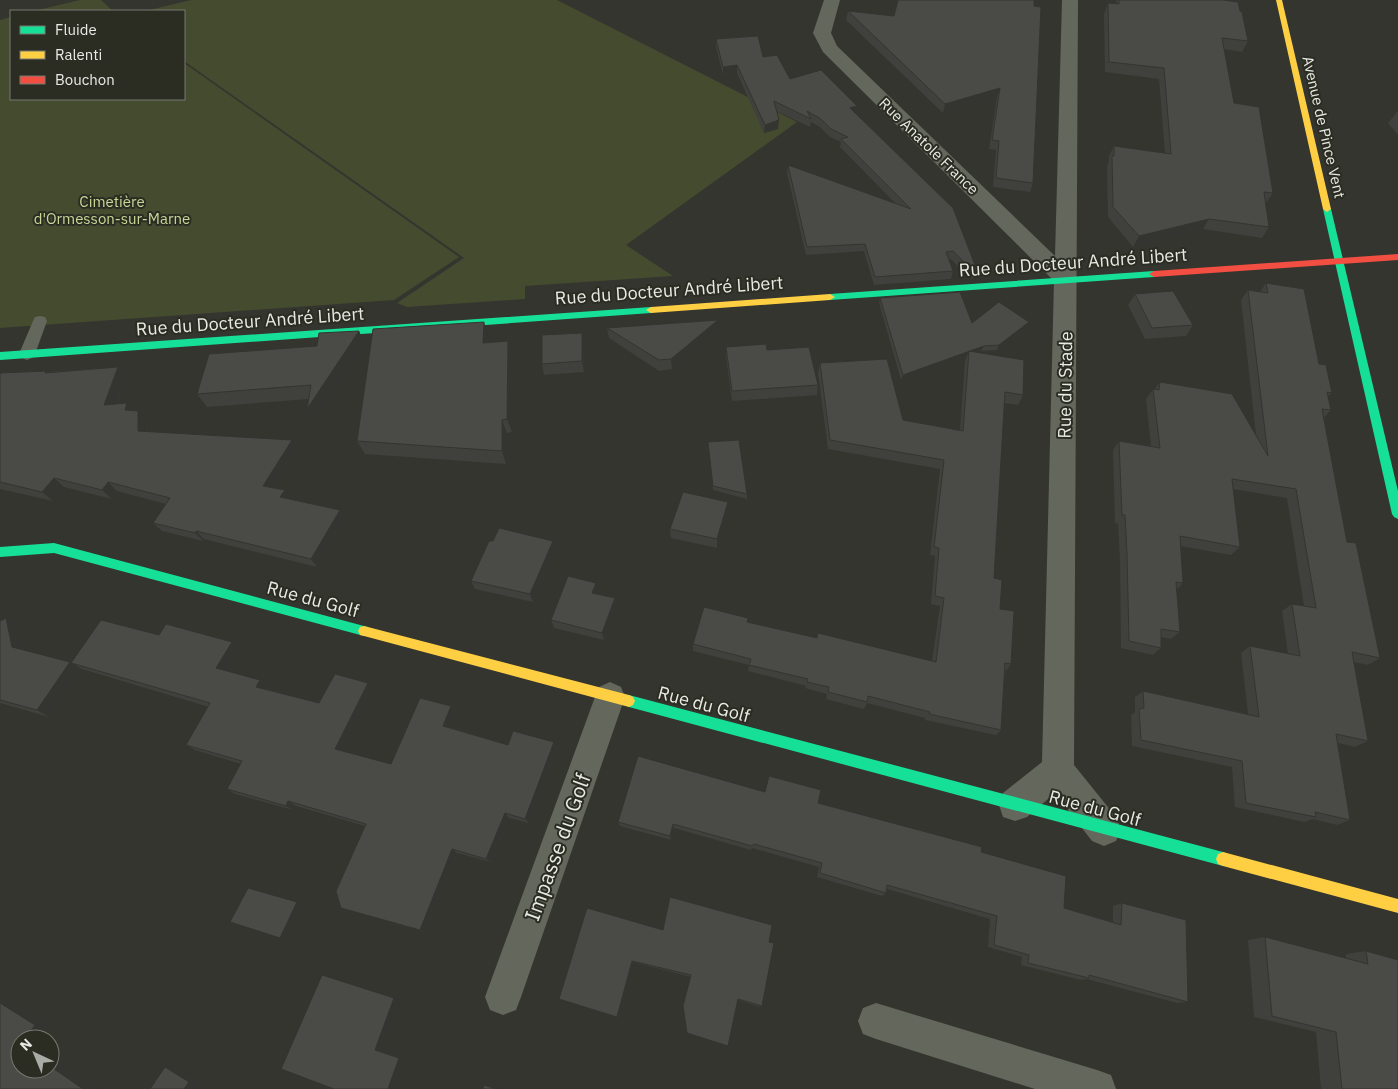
<svg xmlns="http://www.w3.org/2000/svg" width="1398" height="1089" viewBox="0 0 1398 1089" font-family="'IBM Plex Sans',sans-serif">
<style>
.green{fill:#454b2f}
.lines{fill:none;stroke-linecap:round;stroke-linejoin:round}
.lane{fill:#64675b;fill-rule:evenodd}
.street{fill:#64675b;fill-rule:evenodd}
.fast{fill:#16e098;fill-rule:evenodd}
.slow{fill:#ffcf43;fill-rule:evenodd}
.jam{fill:#f24e42;fill-rule:evenodd}
.wall{fill:#40403c}
.shaded-wall{fill:#343431}
.building{fill:#4a4b46;stroke:#343431}
.labels{text-anchor:middle;dominant-baseline:central;stroke-width:4;stroke-linejoin:round;paint-order:stroke}
.far-street-label{font-size:15px;fill:#e8eae4;stroke:#2b2d23}
.far-park-label{font-size:15px;fill:#c8d798;stroke:#2b2d23}
.street-label{font-size:18px;fill:#e8eae4;stroke:#2b2d23}
.near-street-label{font-size:21px;fill:#e8eae4;stroke:#2b2d23}
</style>
<rect width="100%" height="100%" fill="#34352f"/>
<path class="green" d="M80,0H101L113,11H34Z
M191,0H557L797,122L626,245L673,276L525,286V299L407,307L397,303L464,258L184,61V11H145Z
M11,17V99H184V63L459,257L394,300L0,328V20Z"/>
<g class="lines">
<path class="lane" d="M40,316L45,317L47,321L35,354L32,358L27,360L22,358L19,354L33,321L35,317Z"/>
<path class="street" d="M824,0H840L831,33L837,46L1055,256L1062,0H1078L1074,765L1116,817L1121,829L1116,841L1104,846L1092,841L1055,793L1027,817L1015,821L1003,817L999,805L1003,793L1042,762L1054,281L823,52L813,33Z
M610,682L621,687L625,697L521,997L516,1010L503,1015L490,1010L485,997L595,697L599,687Z
M876,1003L1097,1070L1111,1075L1116,1089H1035L876,1039L863,1034L858,1021L863,1008Z"/>
<path class="fast" d="M1327,206L1331,209L1398,491V519L1394,517L1392,514L1323,209Z
M1154,271L1159,274L1154,277L830,300L825,297L830,294Z
M651,307L656,310L651,313L0,360V352Z
M54,543L364,626L368,627L370,631L368,635L364,636L54,553L0,557V547Z
M629,695L1223,852L1228,854L1230,859L1228,864L1223,866L629,707L625,705L623,701L625,697Z"/>
<path class="slow" d="M1276,0H1282L1331,209L1327,212L1323,209Z
M830,294L835,297L830,300L651,313L646,310L651,307Z
M364,626L629,695L633,697L635,701L633,705L629,707L364,636L360,635L358,631L360,627Z
M1223,852L1398,899V913L1223,866L1218,864L1216,859L1218,854Z"/>
<path class="jam" d="M1398,254V260L1154,277L1149,274L1154,271Z"/>
</g>
<path class="wall" d="M1117,0H1223L1240,11L1248,41L1242,52L1224,49L1234,103L1273,193L1265,204L1269,227L1262,238L1203,229L1133,247L1108,217L1107,167L1109,161V156L1114,146L1165,153L1159,79L1105,72L1104,14L1108,3L1116,4Z
M1034,6L1033,183L1030,192L993,187L996,150L989,149L997,97L943,113L846,20L848,11L894,16Z
M716,39L763,57L790,79L855,113L977,270L974,278H969L951,259H949L953,271L951,279L874,285L864,251L806,255L787,173L788,165L896,204L840,147L841,142L830,137L820,127L811,122L810,127L776,111L778,129L764,133L737,73L723,75L716,47Z
M1397,112H1398V135L1388,123Z
M1266,283L1319,364L1332,393L1328,396L1331,410L1324,418L1347,542L1380,658L1368,665L1354,662L1368,741L1355,747L1338,743L1350,820L1337,825L1313,819L1304,822L1235,807L1232,767L1132,746L1131,715L1135,712V697L1143,691L1248,714L1241,653L1250,646L1288,654L1282,611L1292,604L1304,606L1287,498L1233,489L1240,547L1231,555L1180,546L1183,583L1176,590L1180,632L1171,639L1161,637V648L1153,655L1121,648L1120,562L1118,524L1115,523L1113,450L1119,441L1151,446L1146,399L1153,389H1155L1160,382L1256,435L1241,300L1248,290L1260,292Z
M1135,294L1193,325L1186,336L1145,339L1128,305Z
M880,298L972,323L1029,322L1027,328L997,350L981,351L978,353L1023,395L1018,405L1004,403L994,578L1011,664L1006,671H1005L1001,730L996,735L925,720V718L867,703L864,709L826,699L827,694L805,688L806,686L748,671L749,665L693,651V644L748,618V622L817,638L932,661L940,606L931,604L935,556L930,555L940,469L828,449L818,373L820,363L903,420L960,430L965,361L967,356L901,380L879,303Z
M607,328L717,331L672,369L659,371L609,338Z
M359,331L365,345L316,423L307,409L309,399L207,407L197,394Z
M582,333L583,343L584,372L544,375L542,364Z
M488,336V343L508,341L512,356V432L507,433L506,464L365,454L357,441Z
M726,347L767,350L818,385L817,395L732,401L726,357Z
M118,367L126,377L117,404L127,403L134,411L146,420L147,432L298,450L274,488L285,490L291,499L340,510L346,519L317,567L204,539L203,541L162,531L153,523L166,504L117,491L112,499L64,487L53,501L0,489V373L47,372Z
M708,442L747,494V499L713,490Z
M728,511L717,548L671,538L670,529Z
M555,550L533,602L475,589L471,581Z
M597,591L596,594L615,598L616,606L604,640L554,628L551,620Z
M0,621L18,626L23,650L71,663L159,635L232,642L240,649L227,671L260,680L267,686L266,689L319,703L373,689L343,751L391,764L451,706L456,712L449,727L508,745L554,742L557,747L529,823L509,818L491,862L457,853L425,932L341,908L365,826L296,806L293,810L235,794L227,789L241,764L195,750L186,745L209,707L82,669L49,717L0,703Z
M765,792L818,803L981,852L1064,908L1113,922V906L1122,903L1188,1002L1177,1003L1087,979L1081,980L1021,965L1022,957L988,947L990,919L887,889L886,893L882,896L817,877L819,867L752,848L751,850L674,828L671,840L620,826L618,822Z
M663,930L769,942L762,1006L760,1007L738,1000L691,977L633,962L619,1018L559,999Z
M1265,937L1346,958V954L1366,951L1398,1089H1321L1316,1032L1254,1017L1248,940Z"/>
<path class="shaded-wall" d="M737,65V73L723,75V67Z
M1000,88L997,97L943,113L945,104Z
M857,106L855,114L850,108Z
M779,120L778,129L764,133L765,125Z
M1209,219L1203,229L1133,247L1139,236Z
M718,320L717,331L672,369L671,359Z
M484,322L488,336L487,357L483,343Z
M1029,322L1027,328L997,350L999,345Z
M359,331L365,345L316,423L307,409Z
M582,333L583,343L584,372L582,361Z
M508,341L512,356V432L507,419Z
M984,346L981,351L969,356V351L967,356L901,380L903,375Z
M118,367L126,377L113,414L104,405Z
M127,403L136,413L125,410Z
M138,411L146,420L147,441L138,431Z
M502,420L507,433L506,464L502,451Z
M292,440L298,450L270,495L263,486Z
M54,478L64,487L53,501L42,492Z
M108,482L117,491L112,499L102,490Z
M285,490L291,499L287,506L280,497Z
M728,502V511L717,548V539Z
M340,510L346,519L317,567L311,559Z
M196,531L204,539L203,541L195,533Z
M553,541L555,550L533,602L530,594Z
M596,583L597,591L594,601L592,593Z
M615,598L616,606L604,640L602,633Z
M6,618L18,626L24,655L12,647Z
M232,642L240,649L225,674L216,668Z
M70,662L82,669L49,717L37,710Z
M260,680L267,686L263,693L256,687Z
M368,683L373,689L342,754L335,749Z
M451,706L456,712L448,731L443,726Z
M554,742L557,747L529,823L525,819Z
M288,801L296,806L293,810L286,806Z
M505,813L509,818L491,862L486,859Z
M673,824L674,828L671,840L670,836Z
M452,849L457,853L425,932L420,930Z
M297,902L301,904L284,939L280,938Z
M632,961L633,962L619,1018L617,1017Z
M322,975L330,977L401,1000L383,1050L406,1058L395,1089H388L375,1050Z
M0,996H3L51,1025L41,1039H25L0,1003Z
M50,1056L99,1089H83L50,1066Z
M177,1066L201,1081L196,1089H184L165,1067Z
M489,1084L504,1089H496L484,1085Z"/>
<path class="building" d="M898,0H1034V6L1041,7L1033,183L996,178L999,141L992,140L1000,88L945,104L848,11L894,16Z
M1119,0H1223L1238,2L1240,11L1242,12L1248,41L1222,38L1234,103L1259,107L1273,193L1264,192L1269,227L1209,219L1139,236L1113,207L1112,156H1114V146L1171,154L1164,68L1109,62L1108,3L1119,4Z
M758,36L763,57L777,55L790,79L821,70L857,106L850,108L953,208L977,270H972L953,251L946,252L953,271L875,277L865,244L807,247L788,165L911,209L841,139L848,137L831,129L821,119L807,111L811,119L774,101L779,120L765,125L737,65L723,67L716,39Z
M1266,283L1304,289L1319,364L1326,365L1332,393L1327,392L1331,410L1322,409L1347,542L1356,543L1380,658L1352,652L1368,741L1336,734L1350,820L1315,812L1316,817L1246,803L1242,761L1141,740L1139,709L1144,708L1143,691L1259,717L1250,646L1300,656L1292,604L1316,608L1296,489L1232,479L1240,547L1180,536L1183,583L1176,582L1180,632L1161,629V648L1129,641L1127,554L1125,515H1122L1119,441L1160,448L1153,389L1159,390L1160,382L1232,394L1268,456L1248,290L1268,293Z
M1173,291L1193,325L1152,328L1135,294Z
M960,292L972,323L999,302L1029,322L999,345L984,346L903,375L880,298Z
M718,320L671,359L659,360L607,328Z
M484,322L483,343L508,341L507,419L502,420V451L357,441L373,329Z
M359,331L307,409L311,385L197,394L209,354L317,346L319,333Z
M582,333V361L542,364V335Z
M766,344L767,350L809,347L818,385L732,391L726,347Z
M969,351L1024,360L1023,395L1005,392L994,578L1002,580L1000,609L1014,611L1011,664L1005,663L1001,730L929,714L930,712L868,696L867,702L828,692L829,687L807,682L808,679L749,665L751,659L693,644L704,607L748,618L747,622L817,638L818,633L936,662L944,598L935,596L939,548L934,547L944,460L830,440L820,363L887,359L903,420L963,431Z
M118,367L104,405L127,403L125,410L138,411V431L292,440L263,486L285,490L280,497L340,510L311,559L196,531L195,533L153,523L170,498L108,482L102,490L54,478L42,492L0,482V373L46,371L45,373Z
M739,440L747,494L713,486L708,442Z
M683,492L728,502L717,539L670,529Z
M499,528L553,541L530,594L471,581L489,541H493Z
M568,576L596,583L592,593L615,598L602,633L551,620Z
M6,618L12,647L70,662L37,710L0,700V621Z
M101,620L159,635L166,624L232,642L216,668L260,680L256,687L319,703L335,674L368,683L335,749L391,764L420,698L451,706L443,726L508,745L513,731L554,742L525,819L505,813L486,859L452,849L420,930L341,908L336,891L366,824L288,801L286,806L227,789L242,761L186,745L210,703L71,663Z
M638,756L765,792L769,776L821,790L818,803L982,847L981,852L1066,876L1064,908L1121,925L1122,903L1186,920L1188,1002L1089,975V978L1028,963L1029,955L994,945L997,916L887,885L886,893L820,873L822,863L754,844L752,846L673,824L670,836L618,822Z
M248,888L297,902L280,938L230,922Z
M670,897L772,925L769,942L774,943L762,1006L738,999L728,1046L687,1033L683,1006L691,975L632,961L617,1017L559,999L587,908L663,930Z
M1265,937L1368,964L1366,951L1398,960V1089H1342L1336,1032L1272,1016Z
M322,975L394,998L375,1050L399,1058L388,1089H334L281,1069Z
M0,1003L35,1025L25,1039H20V1069H50V1066L83,1089H0Z
M165,1067L189,1082L184,1089H150Z
M484,1085L496,1089H483Z"/>
<g class="labels">
<g class="far-street-label">
<text transform="translate(1324 127) rotate(77)">Avenue de Pince Vent</text>
<text transform="translate(929 146) rotate(44)">Rue Anatole France</text>
</g>
<g class="far-park-label">
<text x="112" y="201">Cimetière<tspan x="112" dy="17">d'Ormesson-sur-Marne</tspan></text>
</g>
<g class="street-label">
<text transform="translate(1073 262) rotate(-4)">Rue du Docteur André Libert</text>
<text transform="translate(669 290) rotate(-4)">Rue du Docteur André Libert</text>
<text transform="translate(250 321) rotate(-4)">Rue du Docteur André Libert</text>
<text transform="translate(1065 385) rotate(-89)">Rue du Stade</text>
<text transform="translate(313 599) rotate(15)">Rue du Golf</text>
<text transform="translate(704 704) rotate(15)">Rue du Golf</text>
<text transform="translate(1095 808) rotate(15)">Rue du Golf</text>
</g>
<g class="near-street-label">
<text transform="translate(557 847) rotate(-70)">Impasse du Golf</text>
</g>
</g>
<rect x="10" y="10" width="175" height="90" fill="#2b2d23" stroke="#777970"/>
<rect x="20" y="26" width="25" height="8" fill="#16e098" stroke="#777970"/>
<text x="55" y="35" font-size="15" fill="#e8eae4">Fluide</text>
<rect x="20" y="51" width="25" height="8" fill="#ffcf43" stroke="#777970"/>
<text x="55" y="60" font-size="15" fill="#e8eae4">Ralenti</text>
<rect x="20" y="76" width="25" height="8" fill="#f24e42" stroke="#777970"/>
<text x="55" y="85" font-size="15" fill="#e8eae4">Bouchon</text>
<g transform="translate(35 1054) rotate(316)"><circle r="24" fill="#2b2d23" stroke="#777970"/>
<path d="M0-4L9 19L0 12L-9 19Z" fill="#a9aba5"/>
<text y="-8" font-size="14" font-weight="bold" text-anchor="middle" fill="#e8eae4">N</text>
</g>
</svg>
